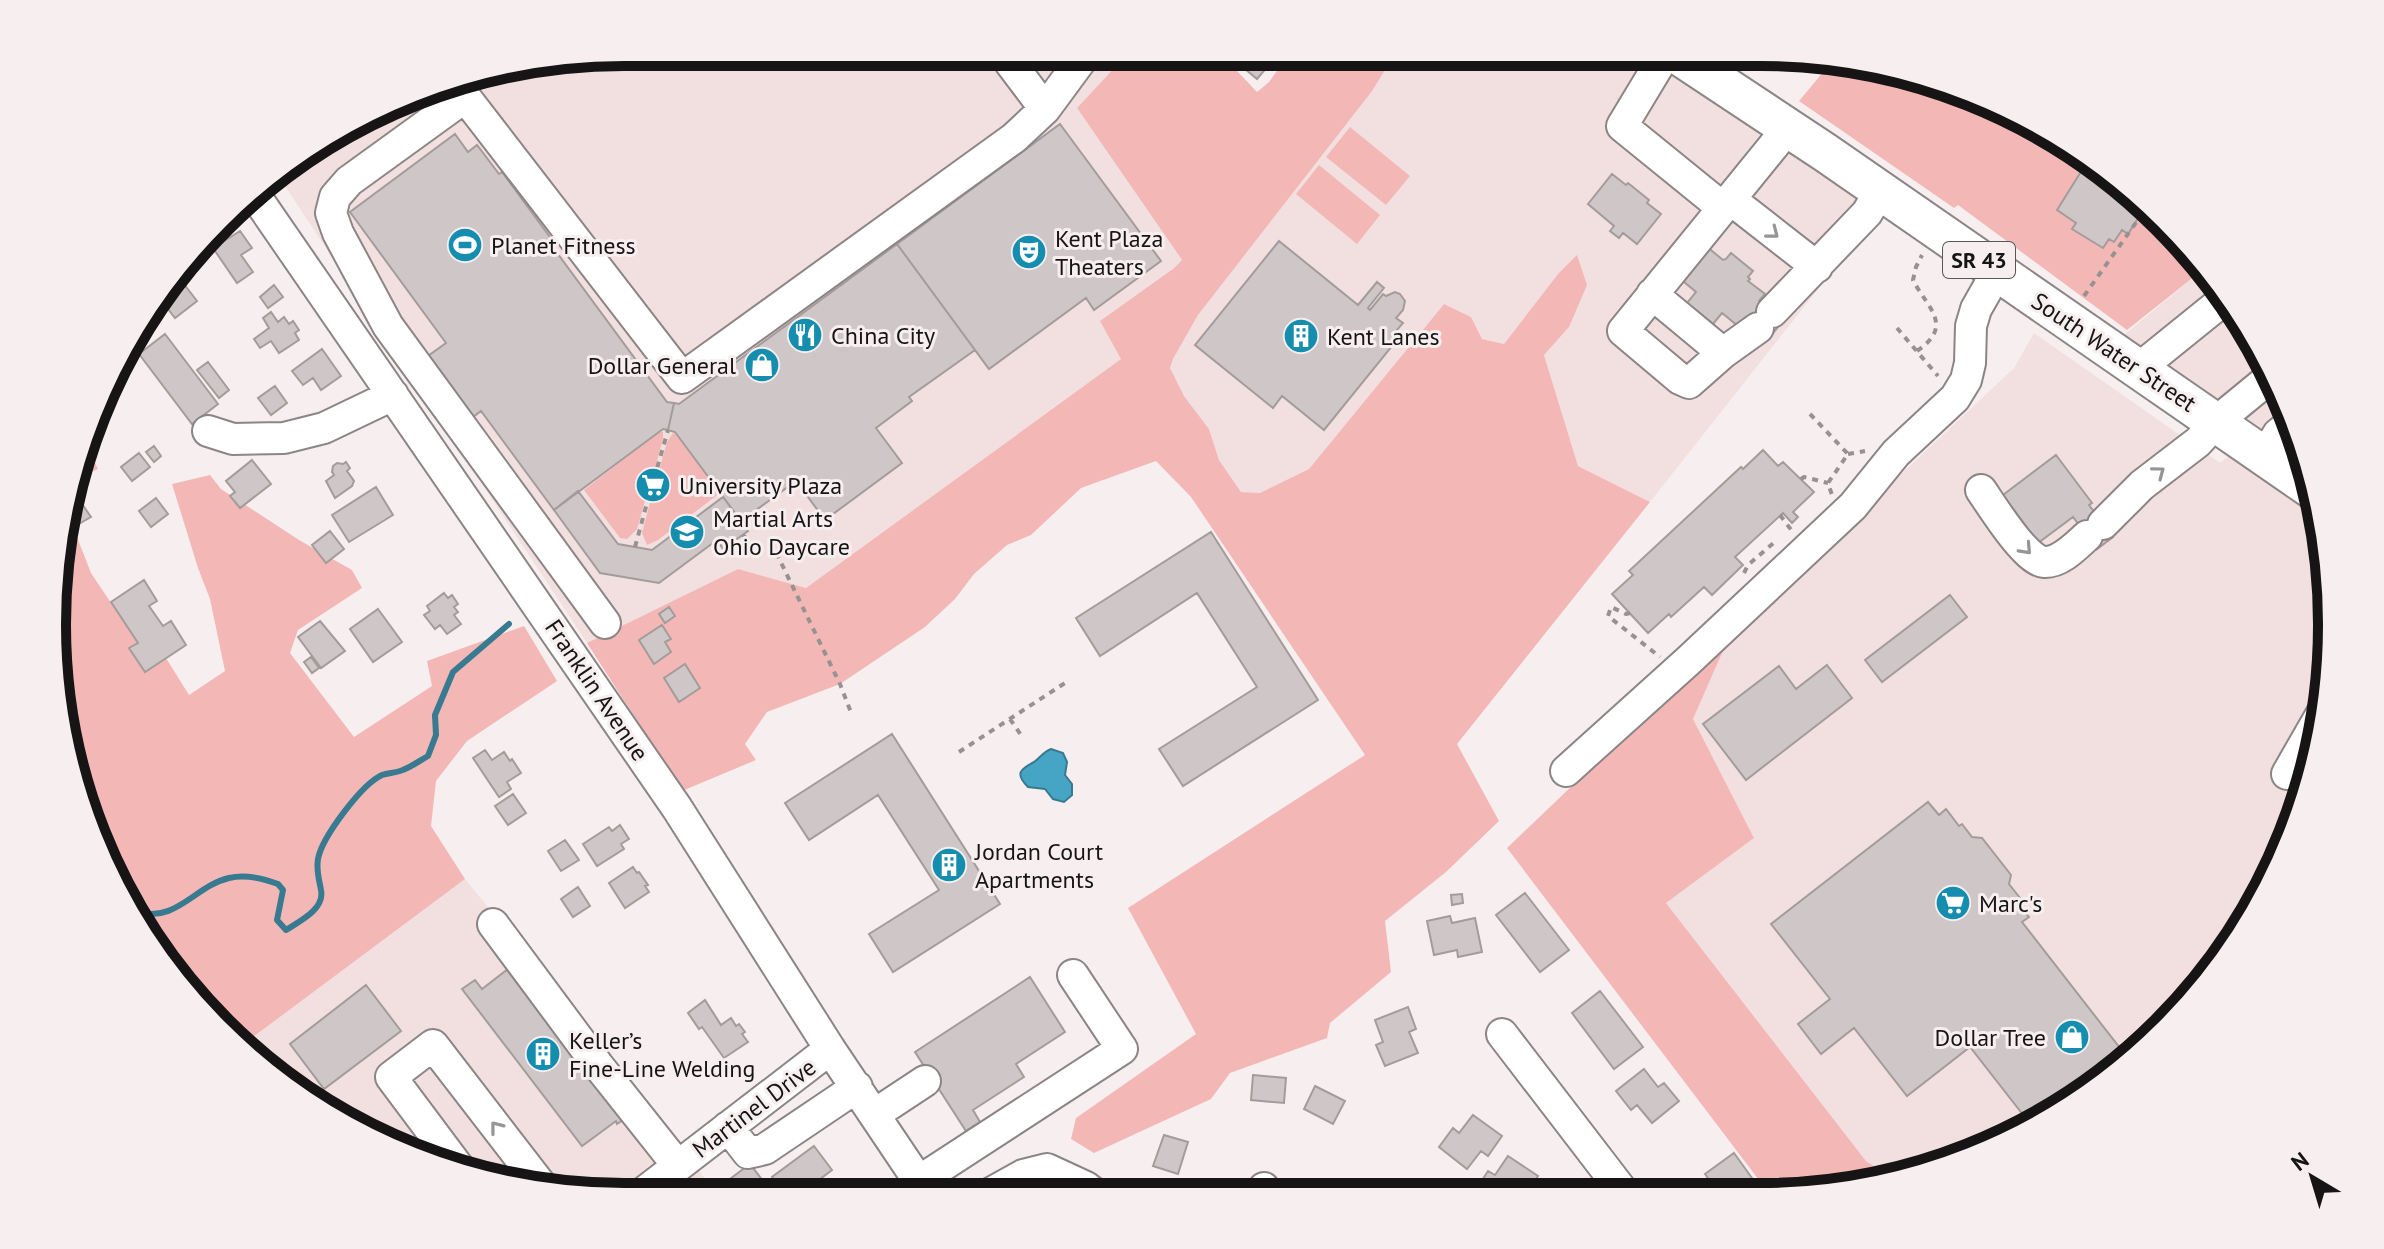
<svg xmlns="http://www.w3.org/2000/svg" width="2384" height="1249" viewBox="0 0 2384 1249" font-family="'PT Sans',sans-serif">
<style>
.built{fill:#f1e0df}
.green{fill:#f3b8b6}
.water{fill:#46a5c5;stroke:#387a90;stroke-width:2}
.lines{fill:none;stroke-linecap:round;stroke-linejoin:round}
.stream{stroke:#387a90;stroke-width:6}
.building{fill:#cfc7c7;stroke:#a39c9b;stroke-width:2}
.minor-casing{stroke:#8c8585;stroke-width:34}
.major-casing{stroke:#8c8585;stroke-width:42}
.path{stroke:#979191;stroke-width:4;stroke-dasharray:6 6;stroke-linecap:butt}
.minor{stroke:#fff;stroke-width:30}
.major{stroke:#fff;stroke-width:38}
.oneway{stroke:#969595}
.labels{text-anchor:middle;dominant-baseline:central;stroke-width:6;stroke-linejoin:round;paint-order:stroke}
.shield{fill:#f7efef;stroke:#5a5656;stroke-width:2}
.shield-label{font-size:22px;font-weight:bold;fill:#161414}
.poi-label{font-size:24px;fill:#161414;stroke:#f7efef;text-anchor:start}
.street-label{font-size:24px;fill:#161414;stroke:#f7efef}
.rim{fill:none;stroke:#161414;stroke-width:10}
</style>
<rect width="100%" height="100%" fill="#f7efef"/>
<path class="built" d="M624,52L1128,53L1077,108L1182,260L1173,269L1121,359L806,588L738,569L587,643L285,186L382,114L440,83Z
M1384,53H1675L1890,198L1650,502L1578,466L1544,355L1569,327L1558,274L1504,344L1482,339L1471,317L1444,304L1309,469L1260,493L1241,492L1219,460L1209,429L1184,396L1170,368L1173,359L1198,315Z
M2205,268L2256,339L2302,441L2327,550L2331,662L2312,773L2273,878L2190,1002L2078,1100L1978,1154L1890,1177L1866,1161L1666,903L1754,838L1693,719L1730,635L2014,368L2034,333L2220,463L2245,443L2107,349Z
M465,879L672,1131L716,1195L588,1196L477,1178L371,1138L276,1079L241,1046Z"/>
<path class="green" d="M1128,53H1220L1257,92L1269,82L1290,53H1385L1388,65L1372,91L1198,315L1173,359L1170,368L1184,396L1209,429L1219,460L1241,492L1260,493L1309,469L1444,304L1471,317L1482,339L1504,344L1558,274L1577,255L1587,285L1569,327L1544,355L1578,466L1650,502L1457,744L1499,821L1446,872L1385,921L1391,972L1330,1023L1327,1038L1230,1073L1211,1099L1094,1153L1071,1139L1076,1118L1196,1034L1128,908L1365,755L1191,497L1156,461L1081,488L1031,535L1007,545L974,574L955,599L925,627L840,684L767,712L745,744L756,760L682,791L587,643L738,569L806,588L1121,359L1100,321L1173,269L1182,260L1077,108Z
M1834,59L1908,72L2013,111L2108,171L2190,247L2205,268L2127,330L1958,205L1954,208L1799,101Z
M1350,127L1410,176L1386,205L1326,157Z
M1319,165L1380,215L1357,244L1296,194Z
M660,431L663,432V438L653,477L645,480L643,486L647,494L637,529L627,539L620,538L584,490Z
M673,433L676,434L720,493L658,540L647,545L642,533L652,495L658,493L662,487L657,478L667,442Z
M83,450L90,452L98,469L71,481Z
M210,475L221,489L299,540L352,570L362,588L298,630L290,653L354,737L432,686L427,661L524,626L557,681L467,741L436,781L431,826L465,879L241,1046L194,1002L96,844L53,662L68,514L91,573L138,643L129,649L144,671L166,658L189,695L225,671L210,599L198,568L172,484Z
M1730,635L1693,719L1754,838L1666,903L1866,1161L1890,1177L1835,1192H1768L1507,848Z"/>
<path class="water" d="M1051,749L1063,753L1067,762L1065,775L1072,784V795L1064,802L1053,799L1045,789L1028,787C1014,773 1021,769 1034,762C1040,758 1043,752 1051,749Z"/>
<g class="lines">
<path class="stream" d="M138,912C176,923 195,886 229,878C246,874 262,878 278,884L283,890L277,920L286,930C300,921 325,909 321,890C319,879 316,870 318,859C322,837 362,784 382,775C388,773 394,773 400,771C410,768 419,761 428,756L436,735L435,715L453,672L509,624"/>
</g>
<path class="building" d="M1226,53H1279L1257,79Z
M1908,72L1936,82L1931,90Z
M1060,124L1161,261L1094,310L1086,298L989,369L897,244Z
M455,134L468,152L477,145L499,174L502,172L555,244L552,246L667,402L674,403L668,430L663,429L554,510L481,411L473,417L428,356L446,343L350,212Z
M2089,159L2108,171L2136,197L2131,205L2142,212L2128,234L2122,230L2114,242L2109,239L2103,248L2072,229L2076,223L2057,210Z
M1612,174L1626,185L1628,183L1649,200L1647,203L1661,214L1637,244L1623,233L1619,238L1610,231L1614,226L1588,204Z
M240,231L252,248L241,255L253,272L237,283L213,248Z
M1279,241L1358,305L1377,282L1384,288L1368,308L1370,310L1383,294L1386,296L1395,292L1400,294L1405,301L1403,310L1396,318L1403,323L1396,331L1401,335L1324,430L1282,396L1273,408L1195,345Z
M897,244L975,350L909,397L912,401L876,428L902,463L825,520L796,481L741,521L675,432L668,430L674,403L679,404Z
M1706,246L1723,260L1726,259L1731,253L1753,271L1748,277L1750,279L1748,281L1765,294L1759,301L1783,321L1769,338L1745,318L1738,326L1722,313L1713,324L1687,303L1696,292L1678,277Z
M180,279L197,301L175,318L158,296Z
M274,285L283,297L268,308L260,297Z
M271,312L278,322L284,317L289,324L293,321L299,330L295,333L299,340L279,353L271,341L260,348L254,339L269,328L263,318Z
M165,334L218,404L192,424L139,354Z
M322,349L341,376L321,390L313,378L303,385L292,371Z
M208,362L229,390L219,398L197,370Z
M275,386L287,403L271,415L258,398Z
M154,446L161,456L154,462L146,452Z
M1763,450L1778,466L1783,462L1814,492L1793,512L1798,517L1792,523L1783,513L1735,557L1743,565L1712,595L1704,587L1671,617L1669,614L1648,633L1612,594L1633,575L1629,571L1741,467L1743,469Z
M139,453L150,467L132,481L121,467Z
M2056,455L2092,503L2089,505L2113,537L2097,549L2073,517L2038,543L2003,495Z
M252,460L271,484L240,508L230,496L235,492L226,481Z
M346,462L350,468L347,471L354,481L352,486L335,498L326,481L334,475L332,472L333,466L337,463L343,464Z
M376,487L393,515L349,542L332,515Z
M578,491L618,544L652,550L723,497L748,531L723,549L717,540L659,583L600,573L554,510Z
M156,498L168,514L151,527L139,511Z
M80,501L91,517L70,529L67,524L68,509Z
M330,531L344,549L326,563L312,545Z
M1211,532L1318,700L1183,786L1159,749L1257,687L1197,593L1100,656L1076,618Z
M144,580L157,601L149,606L163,626L171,621L186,645L145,672L129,648L138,643L111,602Z
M444,593L448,598L452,595L458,604L454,607L458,612L454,615L461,624L447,634L440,625L435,629L424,615L430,611L427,606Z
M1950,595L1967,617L1882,682L1865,660Z
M669,607L675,616L665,623L659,614Z
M378,609L402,642L373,662L350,629Z
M320,621L345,651L321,668L298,637Z
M662,625L671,639L665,642L671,652L654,664L639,640Z
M311,657L319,668L312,673L304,662Z
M685,664L700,688L679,702L664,678Z
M1827,665L1852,698L1746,780L1703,724L1779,666L1796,689Z
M892,734L1000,904L893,972L869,934L939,890L878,795L809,840L785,803Z
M485,750L492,760L504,752L510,761L512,759L521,773L507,782L511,789L499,797L473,758Z
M513,794L526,813L508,825L495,806Z
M1928,802L1939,815L1946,809L1959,826L1962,824L1972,837L1982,838L2011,875L2009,884L2020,898L2016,901L2029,917L2022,922L2123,1052L2119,1054L2124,1060L2078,1100L2031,1125L1970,1047L1907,1096L1854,1028L1821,1054L1798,1024L1830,999L1771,924Z
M620,825L629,839L621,844L624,849L597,866L583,844L609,827L612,831Z
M565,840L579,860L561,871L548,851Z
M633,867L637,873L639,872L648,885L645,886L649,892L625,908L609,883Z
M578,887L590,906L573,917L561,899Z
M1525,893L1569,950L1540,972L1496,915Z
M1462,894L1463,903L1452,905L1451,895Z
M1450,916L1452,923L1475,918L1482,952L1458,957L1457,950L1434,955L1427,921Z
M508,969L623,1120L617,1124L616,1121L582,1146L462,989L475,980L482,989Z
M1030,977L1065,1032L1016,1064L1024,1077L973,1110L980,1122L966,1131L915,1052Z
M366,985L401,1031L324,1089L290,1044Z
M1600,991L1643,1047L1614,1069L1572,1013Z
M705,1000L721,1025L731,1018L736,1026L739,1024L745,1032L742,1034L748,1042L724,1058L702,1027L699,1029L688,1013Z
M1408,1007L1416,1029L1409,1032L1418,1053L1385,1066L1376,1045L1383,1042L1375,1020Z
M1644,1069L1658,1087L1664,1083L1679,1101L1652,1123L1637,1105L1631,1110L1616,1091Z
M1253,1075L1286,1078L1284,1103L1251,1100Z
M1315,1086L1345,1101L1333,1124L1304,1109Z
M1473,1115L1502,1136L1488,1156L1481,1151L1467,1169L1439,1147L1453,1128L1459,1133Z
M1164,1135L1188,1142L1178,1174L1153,1166Z
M814,1146L832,1170L799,1195H736L726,1182L750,1164L773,1194L781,1188L772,1177Z
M1734,1153L1762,1192H1718L1705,1174Z
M1508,1156L1538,1176L1526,1193L1518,1191L1516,1193H1479L1475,1191L1488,1171L1495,1175Z
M832,1180L842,1195H811Z"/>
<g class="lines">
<defs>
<path id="minor" d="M1002,52L1045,109
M1666,53L1622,126L1723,208
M452,80L682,378L1014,138L1045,109L1087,52
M465,97L349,181L335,197L331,213L338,233L388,326L605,623
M254,194L677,808L830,1049L928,1195
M1730,199L1817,267
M1652,294L1723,353
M1772,312L1867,213L1880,191
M1758,328L1723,353L1689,383L1680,379L1623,331L1788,128
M2137,370L2226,298
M208,431L233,439L284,438L324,428L393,395
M2264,457L2278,434L2293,422
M1981,490C1992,506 2026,561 2044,562C2060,563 2076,546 2087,536
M2103,524L2142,485L2198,442L2216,422L2272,376
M1566,771L1688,661L1853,506L1896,453L1955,398L1966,380L1970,363L1971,326L1976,309L1997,272
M2287,774L2322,713
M493,924L597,1064L678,1166
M1502,1034L1624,1193
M875,1114L925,1081
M728,1127L748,1153L765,1149L857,1087
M462,1172L391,1077L433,1045L544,1189
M919,1181L1122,1049L1073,975
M1264,1188L1268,1194
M987,1195L1023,1175L1047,1169L1086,1187L1095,1194
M639,1196L830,1049"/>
<path id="major" d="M1675,53L1826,153L2313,490"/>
</defs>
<use href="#minor" class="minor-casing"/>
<use href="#major" class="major-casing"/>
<path class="path" d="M2084,296L2147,207
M1897,328L1938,376
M1917,351C1955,325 1927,308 1913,280L1916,267L1922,255
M1810,414L1848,454L1828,483L1832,495
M1848,454L1865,451
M654,479L668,430
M1801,479L1804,477L1828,483
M646 486a7 7 0 1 1 14 0a7 7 0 1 1-14 0Z
M1780,515L1792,531
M743,535L756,549
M771,542L840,684L852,715
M635,547L650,492
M1744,573L1748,565L1777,540
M1630,613L1626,614L1611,607L1608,616L1660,657
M1010,719L1023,738
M959,752L1068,681"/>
<use href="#minor" class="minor"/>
<use href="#major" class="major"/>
</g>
<defs><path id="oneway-chevron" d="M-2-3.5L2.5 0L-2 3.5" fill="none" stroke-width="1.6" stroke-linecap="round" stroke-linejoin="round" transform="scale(2)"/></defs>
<g class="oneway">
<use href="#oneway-chevron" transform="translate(1773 233) rotate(38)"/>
<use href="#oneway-chevron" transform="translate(2159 472) rotate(-37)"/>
<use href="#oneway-chevron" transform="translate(2026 549) rotate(47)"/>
<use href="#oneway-chevron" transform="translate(496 1127) rotate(-128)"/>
</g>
<defs>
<symbol id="stadium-disc" viewBox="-11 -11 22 22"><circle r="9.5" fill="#158daf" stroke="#f7efef"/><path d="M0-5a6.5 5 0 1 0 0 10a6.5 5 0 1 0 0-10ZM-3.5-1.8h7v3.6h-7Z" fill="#fff"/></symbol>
<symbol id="theatre-disc" viewBox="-11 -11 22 22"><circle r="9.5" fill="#158daf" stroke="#f7efef"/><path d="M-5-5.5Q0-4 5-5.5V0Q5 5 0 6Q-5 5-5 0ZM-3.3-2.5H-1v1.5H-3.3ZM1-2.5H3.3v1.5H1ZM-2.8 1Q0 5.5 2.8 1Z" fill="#fff"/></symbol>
<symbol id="restaurant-disc" viewBox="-11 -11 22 22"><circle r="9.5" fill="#158daf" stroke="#f7efef"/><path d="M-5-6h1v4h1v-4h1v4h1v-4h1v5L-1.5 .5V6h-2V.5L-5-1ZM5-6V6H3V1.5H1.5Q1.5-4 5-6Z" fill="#fff"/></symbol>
<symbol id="building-disc" viewBox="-11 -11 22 22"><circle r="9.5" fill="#158daf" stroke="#f7efef"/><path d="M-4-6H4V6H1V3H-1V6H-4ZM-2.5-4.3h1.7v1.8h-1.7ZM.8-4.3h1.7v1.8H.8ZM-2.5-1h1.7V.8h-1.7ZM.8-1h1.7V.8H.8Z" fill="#fff"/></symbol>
<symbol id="shop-disc" viewBox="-11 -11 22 22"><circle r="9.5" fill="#158daf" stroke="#f7efef"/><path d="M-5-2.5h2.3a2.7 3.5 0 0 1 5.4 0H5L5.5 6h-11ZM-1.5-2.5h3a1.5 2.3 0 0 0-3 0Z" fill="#fff"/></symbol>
<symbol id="supermarket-disc" viewBox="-11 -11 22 22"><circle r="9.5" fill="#158daf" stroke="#f7efef"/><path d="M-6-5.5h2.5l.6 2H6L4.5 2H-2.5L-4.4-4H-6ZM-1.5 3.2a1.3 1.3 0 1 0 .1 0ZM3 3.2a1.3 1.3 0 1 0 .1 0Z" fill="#fff"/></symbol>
<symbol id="school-disc" viewBox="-11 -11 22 22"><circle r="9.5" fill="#158daf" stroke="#f7efef"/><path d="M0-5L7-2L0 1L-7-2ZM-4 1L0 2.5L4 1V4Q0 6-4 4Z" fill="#fff"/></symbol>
</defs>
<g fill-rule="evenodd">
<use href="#stadium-disc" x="445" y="225" width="40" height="40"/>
<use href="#theatre-disc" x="1009" y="232" width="40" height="40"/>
<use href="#restaurant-disc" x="785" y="315" width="40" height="40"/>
<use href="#building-disc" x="1281" y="316" width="40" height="40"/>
<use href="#shop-disc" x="742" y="345" width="40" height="40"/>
<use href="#supermarket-disc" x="633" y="465" width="40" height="40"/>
<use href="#school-disc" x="667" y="512" width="40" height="40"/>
<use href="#building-disc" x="929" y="845" width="40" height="40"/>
<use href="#supermarket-disc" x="1933" y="883" width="40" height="40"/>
<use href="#shop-disc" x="2052" y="1017" width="40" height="40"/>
<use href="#building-disc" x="523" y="1034" width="40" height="40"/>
</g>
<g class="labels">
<rect class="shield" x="1943" y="242" width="72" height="36" rx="6"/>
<g class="shield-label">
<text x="1979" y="260">SR 43</text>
</g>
<g class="poi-label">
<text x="1055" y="238">Kent Plaza<tspan x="1055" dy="28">Theaters</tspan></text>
<text x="491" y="245">Planet Fitness</text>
<text x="831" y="335">China City</text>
<text x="1327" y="336">Kent Lanes</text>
<text x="736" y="365" text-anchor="end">Dollar General</text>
<text x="679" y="485">University Plaza</text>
<text x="713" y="518">Martial Arts<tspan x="713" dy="28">Ohio Daycare</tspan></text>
<text x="975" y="851">Jordan Court<tspan x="975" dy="28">Apartments</tspan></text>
<text x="1979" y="903">Marc's</text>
<text x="2046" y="1037" text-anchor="end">Dollar Tree</text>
<text x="569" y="1040">Keller’s<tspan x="569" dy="28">Fine-Line Welding</tspan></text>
</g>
<g class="street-label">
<text transform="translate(2114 352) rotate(34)">South Water Street</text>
<text transform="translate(597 690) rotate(56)">Franklin Avenue</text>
<text transform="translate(754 1108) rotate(-37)">Martinel Drive</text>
</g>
</g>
<path d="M0 0H2384V1249H0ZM624 66H1760A558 558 0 0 1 2318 624V625A558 558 0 0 1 1760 1183H624A558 558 0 0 1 66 625V624A558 558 0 0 1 624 66Z" fill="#f7efef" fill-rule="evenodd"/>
<path class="rim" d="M624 66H1760A558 558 0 0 1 2318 624V625A558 558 0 0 1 1760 1183H624A558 558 0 0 1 66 625V624A558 558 0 0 1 624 66Z"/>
<g transform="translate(2312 1177) rotate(322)" stroke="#f7efef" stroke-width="6" paint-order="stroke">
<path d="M0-6L14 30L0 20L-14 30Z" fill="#161414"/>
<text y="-12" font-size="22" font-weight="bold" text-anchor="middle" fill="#161414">N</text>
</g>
</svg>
